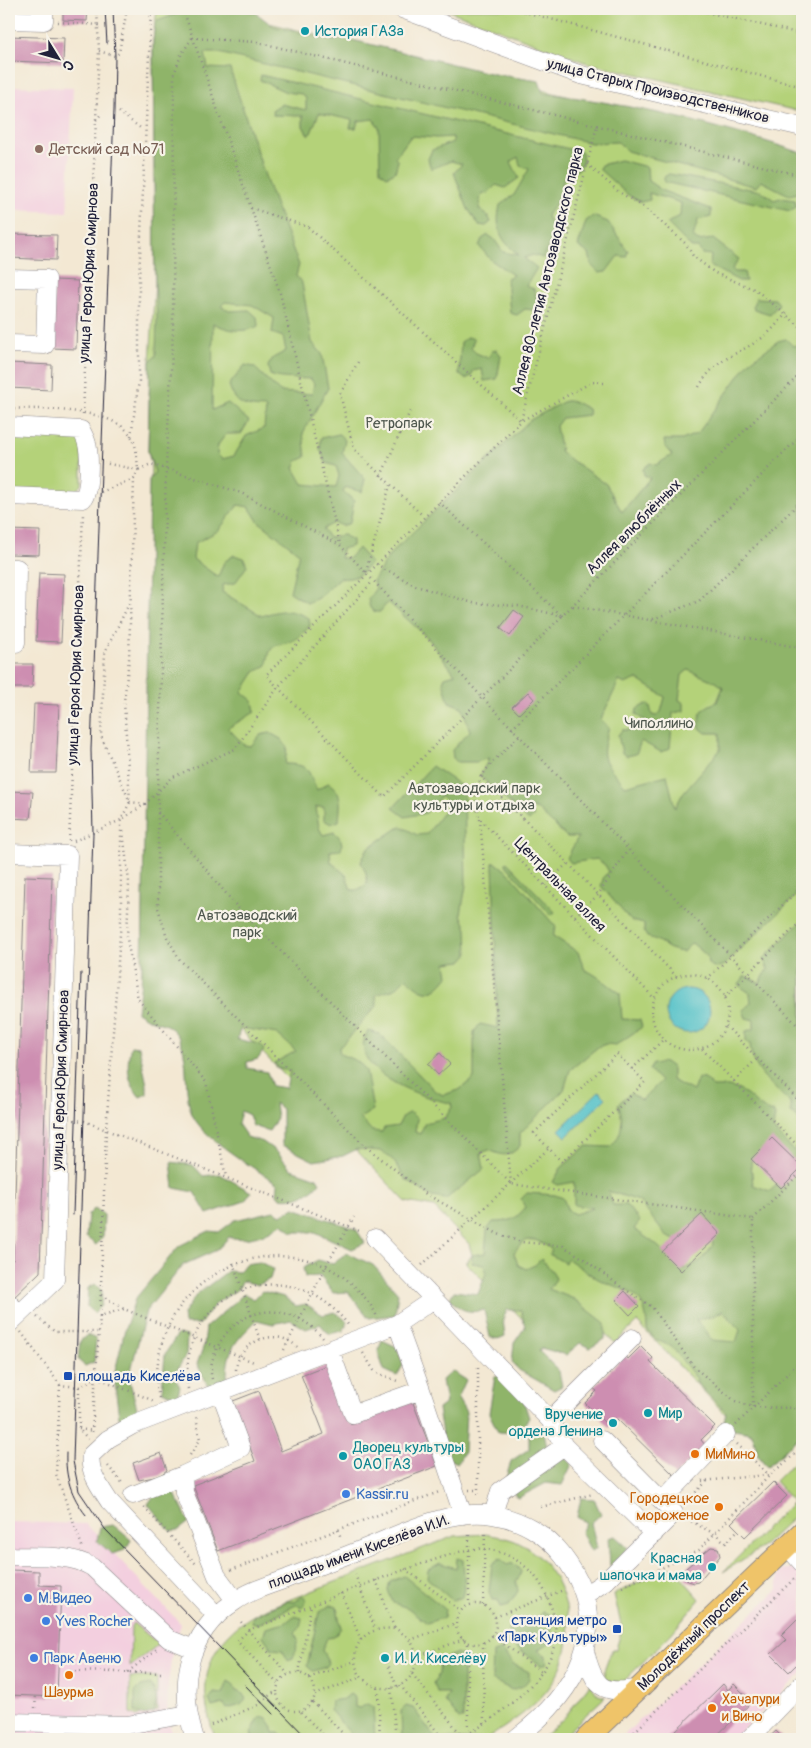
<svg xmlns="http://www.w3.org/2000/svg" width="811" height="1748" viewBox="0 0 811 1748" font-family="Pangolin,sans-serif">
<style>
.built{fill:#f3cfdf}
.green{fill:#b4d279;stroke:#6b7a5a}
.forest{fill:#8fb469;stroke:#586b52;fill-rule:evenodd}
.water{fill:#53c1c8;stroke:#3a7282}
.building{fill:#cd8eb1}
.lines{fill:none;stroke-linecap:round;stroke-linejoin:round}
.minor-casing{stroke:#8a8587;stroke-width:19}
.major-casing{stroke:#8a8587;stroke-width:23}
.path{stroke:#8a8587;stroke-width:2.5;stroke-dasharray:1 4;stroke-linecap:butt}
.minor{stroke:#fff;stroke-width:18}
.major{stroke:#efc469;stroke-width:21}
.tram{stroke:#22223b;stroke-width:1}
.culture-dot{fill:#0f9aa8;stroke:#f7f3e8;stroke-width:2}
.education-dot{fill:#8d6e63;stroke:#f7f3e8;stroke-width:2}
.transit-dot{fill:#1a4fb4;stroke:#f7f3e8;stroke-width:2}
.food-dot{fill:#e8710a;stroke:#f7f3e8;stroke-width:2}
.shop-dot{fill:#3f7fe0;stroke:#f7f3e8;stroke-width:2}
.labels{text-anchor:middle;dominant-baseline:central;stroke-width:4.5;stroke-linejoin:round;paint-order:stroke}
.culture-label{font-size:15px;fill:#0d838f;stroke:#f7f3e8;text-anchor:start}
.street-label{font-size:15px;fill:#22223b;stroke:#f7f3e8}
.education-label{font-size:15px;fill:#785e54;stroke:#f7f3e8;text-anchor:start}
.park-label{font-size:15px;fill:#4e574e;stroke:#f7f3e8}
.transit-label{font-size:15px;fill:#164399;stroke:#f7f3e8;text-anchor:start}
.food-label{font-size:15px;fill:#c56008;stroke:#f7f3e8;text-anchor:start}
.shop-label{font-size:15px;fill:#366cbe;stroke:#f7f3e8;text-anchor:start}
</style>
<rect width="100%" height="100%" fill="#f7f3e8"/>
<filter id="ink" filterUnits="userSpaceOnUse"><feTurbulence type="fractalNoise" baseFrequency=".02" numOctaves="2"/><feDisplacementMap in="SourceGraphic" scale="10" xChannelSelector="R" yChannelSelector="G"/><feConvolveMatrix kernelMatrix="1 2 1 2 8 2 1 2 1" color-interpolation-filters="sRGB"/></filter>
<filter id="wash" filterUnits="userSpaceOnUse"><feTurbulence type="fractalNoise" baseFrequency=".0096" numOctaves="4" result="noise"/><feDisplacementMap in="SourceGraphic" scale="20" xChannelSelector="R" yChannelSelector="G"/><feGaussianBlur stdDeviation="1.12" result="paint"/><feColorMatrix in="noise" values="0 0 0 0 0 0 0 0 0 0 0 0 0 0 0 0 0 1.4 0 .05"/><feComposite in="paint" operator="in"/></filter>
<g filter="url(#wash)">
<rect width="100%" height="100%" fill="#f3e8d3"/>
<path class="built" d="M9,86L73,88L67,212L9,210Z
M9,1522L86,1524L181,1624L172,1653L168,1684L167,1713L173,1739H9Z
M792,1568L802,1572V1673L733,1739H620L778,1589V1575L783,1570Z"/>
<path class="green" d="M157,9H212L802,154V1434L778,1458L738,1423L730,1419L637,1322L615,1343L592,1321L558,1354L466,1263L472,1255L469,1244L434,1207L406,1202L190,977L142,974L151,464L148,452L150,361L155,282L153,41Z
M444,9H802V112L584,62Z
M9,431L72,433L82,444V485L76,491L9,493Z
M802,1454V1509L761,1548L723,1572L793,1502L775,1481Z
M485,1534C495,1536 505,1537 515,1541C567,1565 584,1635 553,1682C538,1706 510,1723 487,1739H216C193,1682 208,1638 263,1610L436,1543L455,1536Z
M672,1567L700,1599L671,1634L622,1683H606L604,1671L612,1649H616L622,1629L614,1594Z
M133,1623L159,1644L130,1667L131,1626Z
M130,1677H157V1711L137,1716L130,1713Z
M590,1684L598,1695L605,1697L560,1739H541L565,1717Z"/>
<path class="forest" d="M184,9H240L256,13L273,26L334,41L344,38L494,74L539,81L543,93C631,104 719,125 802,153V192L789,195L761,181L756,187L627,151L618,142L591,143L219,53H205L208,68L230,69L268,185L299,265L296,276L302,283L312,342L322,354L328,388L303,433L306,457L297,461L294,468L303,484L336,487L339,476L336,466L326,463L320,449L321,438L339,434L345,440L342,453L365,479L362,492L345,487L343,491L354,501L350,523L343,526L334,523L323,529L329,538L343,535L352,540V546L342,549L340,558H349L358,548L371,563C361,574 356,580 340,578L318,598L307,603L290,592L299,553L258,521L249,507L238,505L218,531L195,543L193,559L218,577L224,562L234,555L244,558L247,566L235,583L223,585L222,592L262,616C281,609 291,609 309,618L310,626C306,630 300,637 294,640C278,648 270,639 267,665L255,672L242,692L253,701L255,712L228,728L244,745L251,746L260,735L270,733L281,739L287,747L285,764C309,764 308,770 317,790L328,783C344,792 340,806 339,821L331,824L324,820V807H316L319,828L323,835L334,832C341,838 343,841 341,850L330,851L331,862L346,875L351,890H357L367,884L366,873L361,862L367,849L401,826L417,835L427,834L444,811L447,802L441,796L426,813L405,817L393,808L432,766L464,788L466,885L461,914L467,929L468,954L462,961L446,963L448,976C431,998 424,994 406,978L395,989L376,995L377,1005L339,1048L340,1054L359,1062L366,1071L373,1110L360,1118L372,1131L382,1132L384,1128L398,1126L403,1116L410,1112L417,1119L415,1132L420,1134L425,1123L445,1118L452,1107L451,1103C424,1099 343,1070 368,1031L380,1034L435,1091L443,1095L459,1090L474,1078V1032L480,1024L498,1028L493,863L495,862L509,873L556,927L553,936L578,952L585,970C593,972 611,987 620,993L622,1019L640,1020L642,1027L616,1045L606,1044L598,1047L570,1070L564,1090L520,1133V1146C508,1158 503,1156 489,1150L481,1153L484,1169L446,1199L432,1197L406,1180L393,1160L381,1151L357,1149L343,1156L314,1161L282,1145V1109L275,1103L277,1119L269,1131L253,1126L249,1115L241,1111L238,1124L247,1137L263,1142L277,1152L291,1169L317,1178L320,1183C310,1194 295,1201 280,1198L277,1194L278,1184C256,1169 206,1140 194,1118C179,1092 196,1044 168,1026C164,1023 158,1023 153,1021C147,1019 142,1015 137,1012L142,974L149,480L155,472L148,452L150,361L156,356L157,317L155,282L153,41L155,22L182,12ZM225,302L252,305L274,318L272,333L283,337L286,351L273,358L268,366L270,375C282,380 297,378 311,379L314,384L312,394L280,392L254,367L245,365L229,385C236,407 246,407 266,408L264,428L246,436L234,456L222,459L217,454L218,445L226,434H241L249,421L228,403L212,410L213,323C226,330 244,334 258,326L257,317L249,310L229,311L221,306ZM241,1028L277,1034L296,1051L274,1063L279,1069L290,1071L286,1088L272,1086L267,1072L247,1068V1062L258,1059L264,1050L259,1044L237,1039Z
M261,75L582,152L583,162L578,170C557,174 566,184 559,198C556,204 550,210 547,216L554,233L543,258L533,255L524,258L537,268L526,286L534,289L538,305L533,310L525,309L517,315L510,313L507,278L513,275L491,260L479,246L482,239L488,235L494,239L503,252L519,255C500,240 495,229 500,205L514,195L529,169L520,166L518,157L511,162L519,178L505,188L496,185L488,193L481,195L479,209L488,216L491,222L486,226L479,225L468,209L454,173L462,164L451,161L431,169L428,159L432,150L453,142V137L436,138L411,136L395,158L398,161L395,172L387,176L380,171L379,127L373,119L358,121L356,128H350L352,120L319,113L311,133L308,135L303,126V116L273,115L272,110L281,104L306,110V99L302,94L286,92L260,80Z
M620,160L647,167L648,181L663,191L711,209V217L698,220L693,237L698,241L713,239L739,259L732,269L735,272H744L746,281H739L710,266L711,255L702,254L698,248H692L667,223L680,216L681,203L649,193L650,200L641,202L628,195L599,169L601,165Z
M669,174L761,191L774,200L780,198L795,200L796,207L790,211L664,182V177Z
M593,216L608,222L628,251L626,257L618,256L606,272L599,273L592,266L589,254L578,246L586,221Z
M756,298L775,299L779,304L770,314L754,309L753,305Z
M468,337L474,339L471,348L476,353L488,358L492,351L497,350L501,356L497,379L484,381L482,369L473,371L472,376L465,379L459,374L461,342Z
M786,339L793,346L802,344V890L724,965L716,968L708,964L707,956L692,943L683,952C663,950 665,941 647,937L644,932V924L631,921L601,886L604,876L609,872L605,865L597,859L571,863L567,858L578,837H567L538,810L526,806L534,816L529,821L480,776L489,758L476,762H457L453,758L452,750L470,731L462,707L449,702L443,682L445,677L455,674L428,638L388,602L380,612H375L370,608L368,599L376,588L373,581L391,553L530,420L565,401H573L588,409L589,415L562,418L556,426L561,453L606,484L622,512L650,478L644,475L643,469L650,463L656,465L672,455L665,447L664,440H682L698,433L749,362L778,341ZM688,670L716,682L723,687L717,702C703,707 697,713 700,728L706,733H720V750L683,793L675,808L667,775L625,786C604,760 598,761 609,728L601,719L619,681L625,684L637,679L665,697L661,712L656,716L652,715L650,706L646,704L637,709L636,715L646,721L644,730H622L618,735L622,753L627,756L636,754L641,741L661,752L670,748L673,713L684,711V703L679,700L682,675Z
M507,862L555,912L551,915L505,864Z
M802,921V1122L791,1113V1104C773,1085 752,1072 750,1044L746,1042V1031L754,1029V1020L746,1018L743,1010L751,1003L750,993L738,985L745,976L760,983L768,969L763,959Z
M131,1046L139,1047L147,1085V1094L140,1097C127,1082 126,1065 131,1046Z
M665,1062L672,1067V1080L693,1091L698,1078L705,1079L713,1087C719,1087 727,1086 733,1088C749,1091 757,1110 773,1112L775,1116L773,1129L787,1144L802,1157V1434L767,1467L758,1455L752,1433L734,1430L724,1421L726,1412L696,1382L697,1379L672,1347L655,1339L647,1330C646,1288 628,1294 598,1279C588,1273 578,1266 568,1259L565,1263L549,1254L551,1249C534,1237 526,1235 514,1253L518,1265L526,1269L535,1265L541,1259L553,1272L556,1279L549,1289L574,1299L605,1323V1339L590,1348L580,1343L566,1355L541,1348L539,1351L559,1371L562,1386L554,1390L519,1370L512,1363L514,1343L525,1327L521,1310H507L503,1319L505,1336L498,1339L490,1337L484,1310C469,1314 458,1310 450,1298L454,1291L478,1294L486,1273L484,1265L472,1263V1255L485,1253L487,1230L493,1222C508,1222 517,1220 525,1207L521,1199L527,1193L555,1195L563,1198L568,1211L575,1214L593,1208L574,1205V1182L558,1185L553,1182L561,1168L586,1146L610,1147C623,1136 624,1120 618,1104L630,1093L642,1100L661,1081L649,1070L653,1064ZM760,1151L791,1172L770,1191L753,1185L751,1162ZM608,1191L639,1201L666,1236L675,1240L712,1237L713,1246L699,1262L684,1269L654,1243L634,1229L640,1221L626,1205H613ZM723,1311L740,1330L736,1342L711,1340L706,1330L696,1320L713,1316Z
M171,1162L193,1165L203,1176L220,1174L251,1192L245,1201L207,1214L194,1192L174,1188Z
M95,1208L104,1215L103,1236L96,1245L86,1237L88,1215Z
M294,1208L356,1229L365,1243L352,1249L315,1232H292L282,1223C267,1235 248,1242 229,1237L217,1250L183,1265L146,1311L129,1378L139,1416L132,1420L119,1418L114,1376L125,1329L135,1299L179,1246L209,1231L219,1232L235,1220L274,1211L281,1215Z
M347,1253L373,1265L398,1293L395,1315L369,1318L348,1292L333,1293L320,1276L305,1277L303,1268L318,1260L333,1264Z
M260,1262L273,1269L270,1279L258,1285L243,1281L238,1289L215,1304L200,1324H184L183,1314L197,1294L228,1271L239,1272L245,1264Z
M95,1284L102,1291L101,1306L94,1313L87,1307L88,1288Z
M262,1291L284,1297L296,1306L306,1304L323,1315L335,1312L348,1322L343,1331L329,1334L320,1324L306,1329L291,1320L273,1324L257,1320C237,1340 227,1347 227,1378L210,1389L197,1364L204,1345L206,1327L244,1294L254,1299Z
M178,1334L187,1336L186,1355L174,1375L180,1387L177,1397L162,1391L165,1354Z
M87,1335L96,1339L94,1362L85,1366L78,1360L80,1341Z
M382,1340L397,1347L403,1365L397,1376L384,1370L378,1352Z
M452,1371L466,1380L458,1398L466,1412L464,1452L458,1463L446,1458L438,1409L446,1403L442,1380Z
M495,1376H506L522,1395L529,1418L517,1433L498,1432L489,1413Z
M529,1427H543L547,1447L560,1452L572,1464L562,1485L546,1483L518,1498L505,1482L511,1461L529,1449Z
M158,1490H173L189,1522L179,1530L170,1531L148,1504Z
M581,1498L594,1499L601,1514L591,1523L597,1548L591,1551L581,1532L586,1523L577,1517Z
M113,1525L131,1540L125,1550L112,1554L97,1541L100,1527Z
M615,1536L628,1548L610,1566L608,1538Z
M457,1558L463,1560L465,1589L463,1597L452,1600L427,1578L428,1570L440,1563L456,1568Z
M500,1558L507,1565L513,1563L521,1571L520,1576L516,1581L518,1591L509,1605L501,1607L498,1600H492L489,1592L492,1564Z
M404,1576L445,1609L444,1617L427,1623L408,1608L393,1603L388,1590L390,1582Z
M302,1596L307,1599L303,1607L296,1605L258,1624L252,1622L253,1616L287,1601L295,1602Z
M331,1605L337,1607L341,1628L334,1637L327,1638L322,1650L329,1663L326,1667L313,1671L307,1666L319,1612Z
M542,1612L549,1614L552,1624L551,1642L538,1650L546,1656L547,1663L542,1666L510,1643L509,1630L516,1621C528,1623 534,1621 542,1612Z
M294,1616L302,1618L300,1628L295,1633L298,1640L293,1658L288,1660L282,1650L272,1649L263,1636L266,1628L285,1623Z
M502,1650L513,1664L529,1672V1679L523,1686L512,1690L492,1680L493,1653Z
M457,1653L463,1657V1719H459L445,1701L449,1693H438L433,1683L439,1674L440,1660Z
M228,1681L233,1684L236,1691L242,1693L246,1699L241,1705L227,1709L223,1704L212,1707L209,1699L214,1693L223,1694Z
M150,1684C157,1694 158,1703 153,1713L144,1715L135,1712V1692L141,1686Z
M350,1694L355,1698V1707L360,1708L367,1704L373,1707L375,1739H355L330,1710L331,1701L344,1699Z
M406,1706L413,1708L436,1739H402L401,1711Z
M266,1717L273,1727V1733H279L282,1736V1739H253L251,1733L259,1718Z"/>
<path class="water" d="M666 1011a22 22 0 1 1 44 0a22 22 0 1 1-44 0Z
M599,1091L606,1098L566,1137L559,1130Z"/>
<g id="blocks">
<path class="building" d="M63,9H88L87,21L63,20Z
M9,36L64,38L63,63L9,61Z
M9,234L57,235L56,260L9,258Z
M54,280L78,281L76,349L51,348Z
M9,363L52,365L51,390L9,388Z
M9,530L40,531L39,555L9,554Z
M39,573L64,574L61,642L36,641Z
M514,610L524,617L510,636L500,628Z
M9,664H33L32,688H9Z
M528,692L534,699L519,714L512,707Z
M34,704L59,705L56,773H31Z
M9,791L33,792L30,819L9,818Z
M25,876L52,877L40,1272L9,1302V1264L13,1260Z
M440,1053L450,1064L438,1075L428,1064Z
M772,1138L802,1167L781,1188L751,1159Z
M702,1214L720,1234L681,1271L662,1252Z
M625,1291L639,1306L630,1315L616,1300Z
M641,1346L653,1358L650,1362L715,1426L701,1440L705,1445L675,1476L617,1419L609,1427L585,1403L597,1391L593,1388L625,1355L628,1359Z
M327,1365L350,1424L412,1400L437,1466L218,1551L193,1485L255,1461L233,1401L259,1391L281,1451L324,1434L301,1375Z
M161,1453L167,1470L159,1476L139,1480L133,1463Z
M773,1482L787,1496L745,1537L731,1523Z
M711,1547L718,1548L720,1556L698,1582L694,1583L686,1580L684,1572L686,1568Z
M9,1570L39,1571V1585L61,1586L57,1697L9,1695Z
M802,1614V1659L789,1672L771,1654L786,1640L781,1635Z
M723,1684L728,1690L734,1684L752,1702L713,1739H667Z
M776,1731L784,1739H767Z"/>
</g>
</g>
<g filter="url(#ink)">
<use href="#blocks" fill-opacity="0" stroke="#8a8587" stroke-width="1"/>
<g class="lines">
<defs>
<path id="minor" d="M402,9L581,75L802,127
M9,20L44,21V9
M9,278L47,279L45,345L9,344
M9,426L81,430C83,434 86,439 87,444C90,456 90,490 83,499L9,496
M9,568H17L16,643H9
M9,853L68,855L55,1280L9,1324
M375,1238L550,1420L564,1446L654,1534
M9,1303L19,1314
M397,1324L421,1390
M330,1350L353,1414L421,1390L463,1515
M220,1391L241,1448L183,1475L184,1492L217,1576L235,1600
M550,1420L632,1338
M133,1495L183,1475
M662,1501L726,1434
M493,1515L500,1491L564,1446
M787,1546L802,1563
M9,1556C35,1557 69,1553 92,1567L169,1639L194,1649
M585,1595L606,1581L674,1513L602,1440
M217,1616L109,1501C100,1487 88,1471 91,1455L108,1439L133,1425L397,1324L434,1299
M585,1651C594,1688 602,1695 639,1688
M9,1722L127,1725L188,1714
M195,1739C178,1688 185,1634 234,1602C249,1591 269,1585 286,1579C310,1569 335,1560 360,1550C401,1534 448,1508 493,1515C521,1519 546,1534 563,1556C617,1626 576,1693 515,1739
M749,1739L802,1684"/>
<path id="major" d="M586,1739L802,1532"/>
</defs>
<use href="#minor" class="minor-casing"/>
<use href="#major" class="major-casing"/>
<path class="path" d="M183,9L280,293L340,544
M514,9L802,87
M692,9L802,34
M788,9L802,20
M58,22L99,25
M192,38L181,55L174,74L173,332L166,468L158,792V908L167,937L180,960L365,1146L426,1194L498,1234L521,1242L563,1246L581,1257L620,1286L652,1307L694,1367L735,1401L753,1407L796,1408L802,1404
M192,38L257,42L802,176
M99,51L115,56L119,53L127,9
M119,112L143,130
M96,120L102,113
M587,164L619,192L644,207L686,244L693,256L715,273L756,290L802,328
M251,208L308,227L521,421L597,126
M358,362L340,394L354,449L423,516
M604,383L592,382L521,421L266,675L384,797L802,372
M699,387C715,358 738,355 762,338C771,332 779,321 787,313
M9,408C40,410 112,406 131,436C137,445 137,459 138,470L151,464L241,493L340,545L482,697L802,1030
M83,414L99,51L97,9
M131,436L139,381V279L151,9
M381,476L411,409
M101,492L134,479L138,470L104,463
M439,502L561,615
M376,564L416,586L473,603L518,606L563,616
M366,572L390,485
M573,606L802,648
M653,619L699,601L802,500
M512,729L802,434
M519,736C494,762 465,779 480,819L655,999
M480,776L568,863L677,977
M145,804L173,777L235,749L278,687L373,581
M158,812L239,909L511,1184L753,1219V1407
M480,819L511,1184
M123,831L129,882L127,939L138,999L206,1082L226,1177
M69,841L83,514
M74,841L121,820L145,804L130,802L101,736L105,652L130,602
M545,885L568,863
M575,916L598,895L628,850
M652 1012a38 38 0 1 1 76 0a38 38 0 1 1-76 0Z
M707,979L802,886
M725,997L802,920
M726,1026L802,1104
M702,1049L802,1150
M617,1054L645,1082L562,1162L534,1133Z
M632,1069L664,1039
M734,1081L758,1058
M74,1120L84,1121L362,1232
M753,1219L802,1171
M233,1263L260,1340
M422,1265L548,1149
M101,1295L124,1309L256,1363
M100,1316L106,1130L121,920V820L130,802L124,701L129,659L134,479
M37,1317L55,1332H97
M21,1332L60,1385L79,1387L96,1377L154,1401
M284,1350L326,1266L354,1217
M363,1353L375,1372L400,1382
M236,1370C238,1341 277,1326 297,1347
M212,1379C209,1368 213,1356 218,1346C242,1301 293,1302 323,1338
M60,1385L56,1474L83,1549
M79,1387V1429L88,1439
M188,1389C176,1291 289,1245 349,1326
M159,1398C155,1382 157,1363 161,1346C183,1264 287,1226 352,1284C362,1294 372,1304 377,1317
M736,1425L802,1359
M79,1429L94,1431
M92,1432L100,1316L124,1309
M737,1444L769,1475
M190,1455L200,1440L196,1416
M108,1466L124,1485
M702,1481L768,1475
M469,1490H478
M478,1494V1366
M685,1503L708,1480
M144,1507L196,1564
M541,1507L593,1494
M687,1519L715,1534L726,1543L738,1530
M338,1530L341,1538
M469,1535V1605
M405,1569L461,1611
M231,1570L439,1492
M355,1574L375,1629
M376,1580C382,1595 386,1611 394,1626C396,1630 399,1630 402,1633C413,1639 418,1654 415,1666C407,1700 355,1693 355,1658C355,1636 375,1626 395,1629
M622,1587L699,1550L770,1475L802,1448
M341,1593L361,1640
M456 1624a20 20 0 1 1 40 0a20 20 0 1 1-40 0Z
M483,1605L485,1534
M495,1617L561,1591
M241,1622L288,1674
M492,1635L543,1673
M410,1640L457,1623
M483,1642L484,1725
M416,1657L464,1639
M387,1662L397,1687
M70,1671L162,1673
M128,1672L158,1648
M277 1692a19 19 0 1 1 38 0a19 19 0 1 1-38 0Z
M299,1673L311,1606
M412,1674L463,1737
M309,1678L355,1661
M278,1684L237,1641L249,1630C310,1607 371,1580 434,1560C450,1555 468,1547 485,1549C510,1552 531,1567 543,1588C568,1636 554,1667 515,1700C498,1715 480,1728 459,1739
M400,1685L443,1739
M378,1688L380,1739
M391,1688L396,1739
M315,1695L361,1677
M313,1702L348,1739
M35,1708L36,1696
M301,1712L327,1739
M211,1725L258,1705L271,1694L276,1692
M468,1735V1642
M627,1739L797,1576"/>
<use href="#minor" class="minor"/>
<use href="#major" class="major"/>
<path class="tram" d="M105,9L107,44
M113,9L115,56L114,110L91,750L93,833L73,1461L79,1491L105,1529L308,1739
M73,1215L81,973
M66,1453C65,1477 71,1496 86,1515
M245,1685L273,1714"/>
</g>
</g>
<g class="culture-dot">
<circle cx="305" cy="31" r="5"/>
<circle cx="648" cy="1413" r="5"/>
<circle cx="613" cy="1423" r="5"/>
<circle cx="343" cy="1456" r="5"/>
<circle cx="712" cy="1567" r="5"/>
<circle cx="385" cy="1658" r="5"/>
</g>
<circle class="education-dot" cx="39" cy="149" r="5"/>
<g class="transit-dot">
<rect x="63" y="1371" width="10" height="10" rx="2.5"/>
<rect x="612" y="1624" width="10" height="10" rx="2.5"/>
</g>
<g class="food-dot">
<circle cx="695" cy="1454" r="5"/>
<circle cx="719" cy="1507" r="5"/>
<circle cx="69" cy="1675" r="5"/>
<circle cx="712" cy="1708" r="5"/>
</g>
<g class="shop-dot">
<circle cx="346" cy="1494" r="5"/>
<circle cx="28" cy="1598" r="5"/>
<circle cx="46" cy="1621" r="5"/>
<circle cx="34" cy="1658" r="5"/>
</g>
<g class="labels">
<g class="culture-label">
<text x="315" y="31">История ГАЗа</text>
<text x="658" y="1413">Мир</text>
<text x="603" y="1414" text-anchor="end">Вручение<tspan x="603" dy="17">ордена Ленина</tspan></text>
<text x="353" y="1447">Дворец культуры<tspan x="353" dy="17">ОАО ГАЗ</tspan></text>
<text x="702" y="1558" text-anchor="end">Красная<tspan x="702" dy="17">шапочка и мама</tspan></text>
<text x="395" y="1658">И. И. Киселёву</text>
</g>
<g class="street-label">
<text transform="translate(658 91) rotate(14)">улица Старых Производственников</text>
<text transform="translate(548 271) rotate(-76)">Аллея 80-летия Автозаводского парка</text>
<text transform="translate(89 273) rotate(-87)">улица Героя Юрия Смирнова</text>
<text transform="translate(634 527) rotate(-45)">Аллея влюблённых</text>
<text transform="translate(76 675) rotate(-88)">улица Героя Юрия Смирнова</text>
<text transform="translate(560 885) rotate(46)">Центральная аллея</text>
<text transform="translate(61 1080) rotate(-88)">улица Героя Юрия Смирнова</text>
<text transform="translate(359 1552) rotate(-20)">площадь имени Киселёва И.И.</text>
<text transform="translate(694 1636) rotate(-44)">Молодёжный проспект</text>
</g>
<g class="education-label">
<text x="49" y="149">Детский сад №71</text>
</g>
<g class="park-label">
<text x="399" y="423">Ретропарк</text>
<text x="659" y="723">Чиполлино</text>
<text x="474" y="788">Автозаводский парк<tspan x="474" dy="17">культуры и отдыха</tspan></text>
<text x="247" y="915">Автозаводский<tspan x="247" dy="17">парк</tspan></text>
</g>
<g class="transit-label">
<text x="78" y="1376">площадь Киселёва</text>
<text x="607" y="1620" text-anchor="end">станция метро<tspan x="607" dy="17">«Парк Культуры»</tspan></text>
</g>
<g class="food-label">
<text x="705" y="1454">МиМино</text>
<text x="709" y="1498" text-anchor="end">Городецкое<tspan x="709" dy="17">мороженое</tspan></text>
<text x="69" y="1692" text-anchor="middle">Шаурма</text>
<text x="722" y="1699">Хачапури<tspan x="722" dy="17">и Вино</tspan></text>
</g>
<g class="shop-label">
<text x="356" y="1494">Kassir.ru</text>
<text x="38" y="1598">М.Видео</text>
<text x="56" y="1621">Yves Rocher</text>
<text x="44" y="1658">Парк Авеню</text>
</g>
</g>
<rect width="811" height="1748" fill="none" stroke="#f7f3e8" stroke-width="30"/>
<g transform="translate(58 58) rotate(127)" stroke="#f7f3e8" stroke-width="4" paint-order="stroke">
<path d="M0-4L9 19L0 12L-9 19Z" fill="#22223b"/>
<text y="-8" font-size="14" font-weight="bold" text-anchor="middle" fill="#22223b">С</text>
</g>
</svg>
